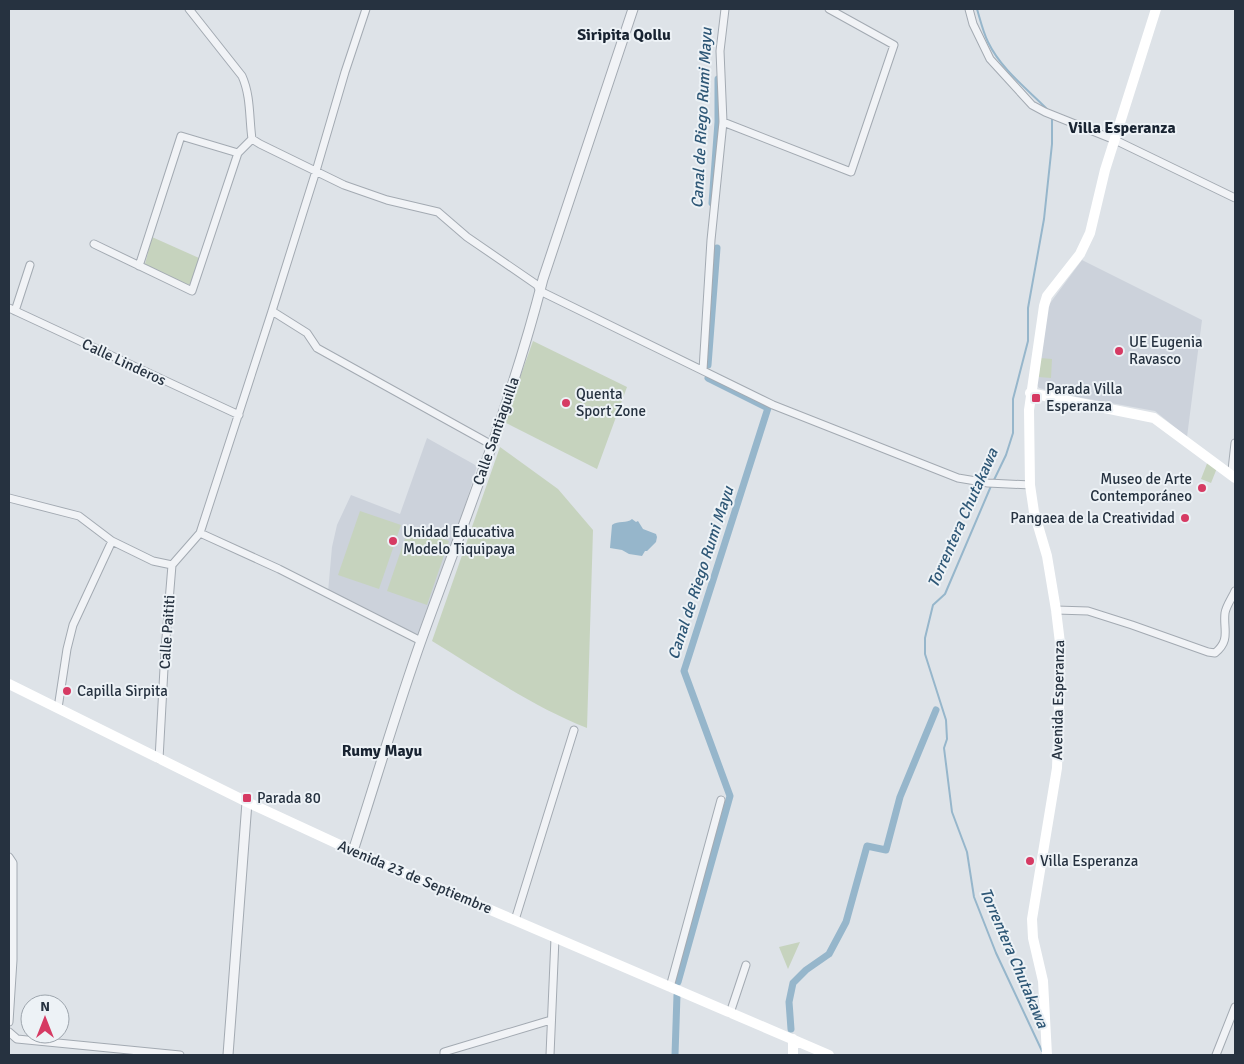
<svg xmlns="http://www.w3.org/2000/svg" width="1244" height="1064" viewBox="0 0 1244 1064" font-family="Signika,sans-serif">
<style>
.built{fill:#ccd2db}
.green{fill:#c6d3be}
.water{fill:#96b6cb}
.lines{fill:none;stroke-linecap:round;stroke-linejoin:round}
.stream{stroke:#96b6cb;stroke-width:2}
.canal{stroke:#96b6cb;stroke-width:7}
.minor-casing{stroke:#a3aab2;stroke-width:9}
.tertiary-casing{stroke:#a3aab2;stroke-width:11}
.minor{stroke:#f1f3f6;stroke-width:7}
.tertiary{stroke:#f1f3f6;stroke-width:9}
.secondary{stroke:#fff;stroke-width:10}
.poi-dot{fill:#d63a63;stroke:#edf2f6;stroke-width:2}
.labels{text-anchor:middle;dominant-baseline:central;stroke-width:4;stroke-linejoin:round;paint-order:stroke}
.poi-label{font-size:15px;fill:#263240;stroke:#edf2f6;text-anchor:start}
.street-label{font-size:15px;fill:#263240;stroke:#edf2f6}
.neighbourhood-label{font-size:16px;font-weight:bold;fill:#182331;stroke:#edf2f6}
.water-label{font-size:16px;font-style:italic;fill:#2e5776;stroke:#edf2f6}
</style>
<rect width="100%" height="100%" fill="#dee3e8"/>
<path class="built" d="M1082,260L1202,320L1187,437L1155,411L1061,394L1039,388L1036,384L1048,306Z
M427,438L477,466L462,516L419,635L328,592L332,547L337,525L351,495L400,514Z"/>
<path class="green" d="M152,237L199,258L191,283L188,285L145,264Z
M533,341L627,387L597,469L504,422Z
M1040,358L1052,359L1051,378L1039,377Z
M500,447L558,489L593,530L587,728C534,707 481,671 432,641Z
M1208,461L1217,468L1211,483L1201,479Z
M360,511L401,525L379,589L338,575Z
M409,527L449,541L427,605L387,591Z
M800,942L788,969L779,947Z"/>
<path class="water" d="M632,519L636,522L638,521L643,529L656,534L657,537L656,542L647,551H645L642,556L629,554L622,550L610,548L612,525C618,520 627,524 632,519Z"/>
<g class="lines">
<path class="stream" d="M977,9C980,19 983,32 988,42C1001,69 1026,88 1047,109
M993,482L1006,455L1013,433V399L1028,341V308L1044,219L1052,144V119
M991,486L945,594L933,605L925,638V654L946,720L947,739L944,748L952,812L967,852L974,897L996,953L1042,1051"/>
<path class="canal" d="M712,203L718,122V79
M708,365L717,248
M678,982L730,796L684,671L768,408L708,378
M791,1029L789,1002L793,983L806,970L829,954L846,922L867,846L886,850L900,797L936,710
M675,1055L677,995"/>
<defs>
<path id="minor" d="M189,9L242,76C251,96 249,118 252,139L260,144L344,185L387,200L438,212L467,237L537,285L540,291L773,405L958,478L988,483L1030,485
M969,9L973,24L990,59L1032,105L1045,112L1115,140L1235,198
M723,122L851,172L894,45L829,9
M94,244L192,291L238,153L252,139
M139,266L181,136L238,153
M9,308L239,415
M15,311L30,265
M272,311L307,333L317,348L492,445
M703,370L711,240L723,122L720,51L725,9
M1234,477L1232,470L1235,443
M9,498L79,516L112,541L153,561L172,565
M200,533L279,569L421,641
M172,565L200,533L272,311L316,171L345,72L366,9
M1056,610L1088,611L1132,625L1208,652L1215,653C1231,640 1223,629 1225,613C1226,606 1232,598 1235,591
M58,708L67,649L73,625L112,541
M159,759L165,650L172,565
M9,857L13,863V960L9,1022
M515,920L574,730
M670,987L721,800
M730,1013L746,965
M9,1032L17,1039L180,1055
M444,1055V1052L551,1020
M550,1055L555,938
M1216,1055L1235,1007"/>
<path id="tertiary" d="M353,851C376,780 397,708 422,638C465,519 512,401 543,279L633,9
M228,1055L247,802"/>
</defs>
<use href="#minor" class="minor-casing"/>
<use href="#tertiary" class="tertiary-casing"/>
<use href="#minor" class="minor"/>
<use href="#tertiary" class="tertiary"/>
<path class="secondary" d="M1030,393L1154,418L1235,478
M9,684L247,802L353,851L829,1055
M793,1055V1039
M1047,1055L1043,981L1033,938L1032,919L1057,768L1060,679V643L1056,610L1047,556L1034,512L1030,485L1029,410L1044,306L1047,296L1080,254L1090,233L1105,170L1156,9"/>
</g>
<g class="poi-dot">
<circle cx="1119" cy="351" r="5"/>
<rect x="1031" y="393" width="10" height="10" rx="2.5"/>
<circle cx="566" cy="403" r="5"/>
<circle cx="1202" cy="488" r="5"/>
<circle cx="1185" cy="518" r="5"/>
<circle cx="393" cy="541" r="5"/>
<circle cx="67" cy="691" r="5"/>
<rect x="242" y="793" width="10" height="10" rx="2.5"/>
<circle cx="1030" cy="861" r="5"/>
</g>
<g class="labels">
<g class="poi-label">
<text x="1129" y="342">UE Eugenia<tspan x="1129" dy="17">Ravasco</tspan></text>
<text x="1046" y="389">Parada Villa<tspan x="1046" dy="17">Esperanza</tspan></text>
<text x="576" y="394">Quenta<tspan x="576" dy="17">Sport Zone</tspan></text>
<text x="1192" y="479" text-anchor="end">Museo de Arte<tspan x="1192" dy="17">Contemporáneo</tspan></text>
<text x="1175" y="518" text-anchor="end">Pangaea de la Creatividad</text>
<text x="403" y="532">Unidad Educativa<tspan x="403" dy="17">Modelo Tiquipaya</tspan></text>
<text x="77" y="691">Capilla Sirpita</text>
<text x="257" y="798">Parada 80</text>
<text x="1040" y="861">Villa Esperanza</text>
</g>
<g class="street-label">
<text transform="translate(124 362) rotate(25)">Calle Linderos</text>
<text transform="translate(496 431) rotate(-71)">Calle Santiaguilla</text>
<text transform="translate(167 632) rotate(-86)">Calle Paititi</text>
<text transform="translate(1058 700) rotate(-89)">Avenida Esperanza</text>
<text transform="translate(415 877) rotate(23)">Avenida 23 de Septiembre</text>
</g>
<g class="neighbourhood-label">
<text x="624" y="35">Siripita Qollu</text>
<text x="1122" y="128">Villa Esperanza</text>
<text x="382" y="751">Rumy Mayu</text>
</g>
<g class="water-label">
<text transform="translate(702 118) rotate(-87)">Canal de Riego Rumi Mayu</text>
<text transform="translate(963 518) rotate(-66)">Torrentera Chutakawa</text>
<text transform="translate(701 573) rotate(-72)">Canal de Riego Rumi Mayu</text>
<text transform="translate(1014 958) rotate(67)">Torrentera Chutakawa</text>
</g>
</g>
<rect width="1244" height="1064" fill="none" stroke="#263240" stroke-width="20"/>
<g transform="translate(45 1019)"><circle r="24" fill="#edf2f6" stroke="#9da5ad"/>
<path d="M0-4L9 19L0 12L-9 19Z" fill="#d63a63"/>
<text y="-8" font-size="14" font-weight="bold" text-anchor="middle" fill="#263240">N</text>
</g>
</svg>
